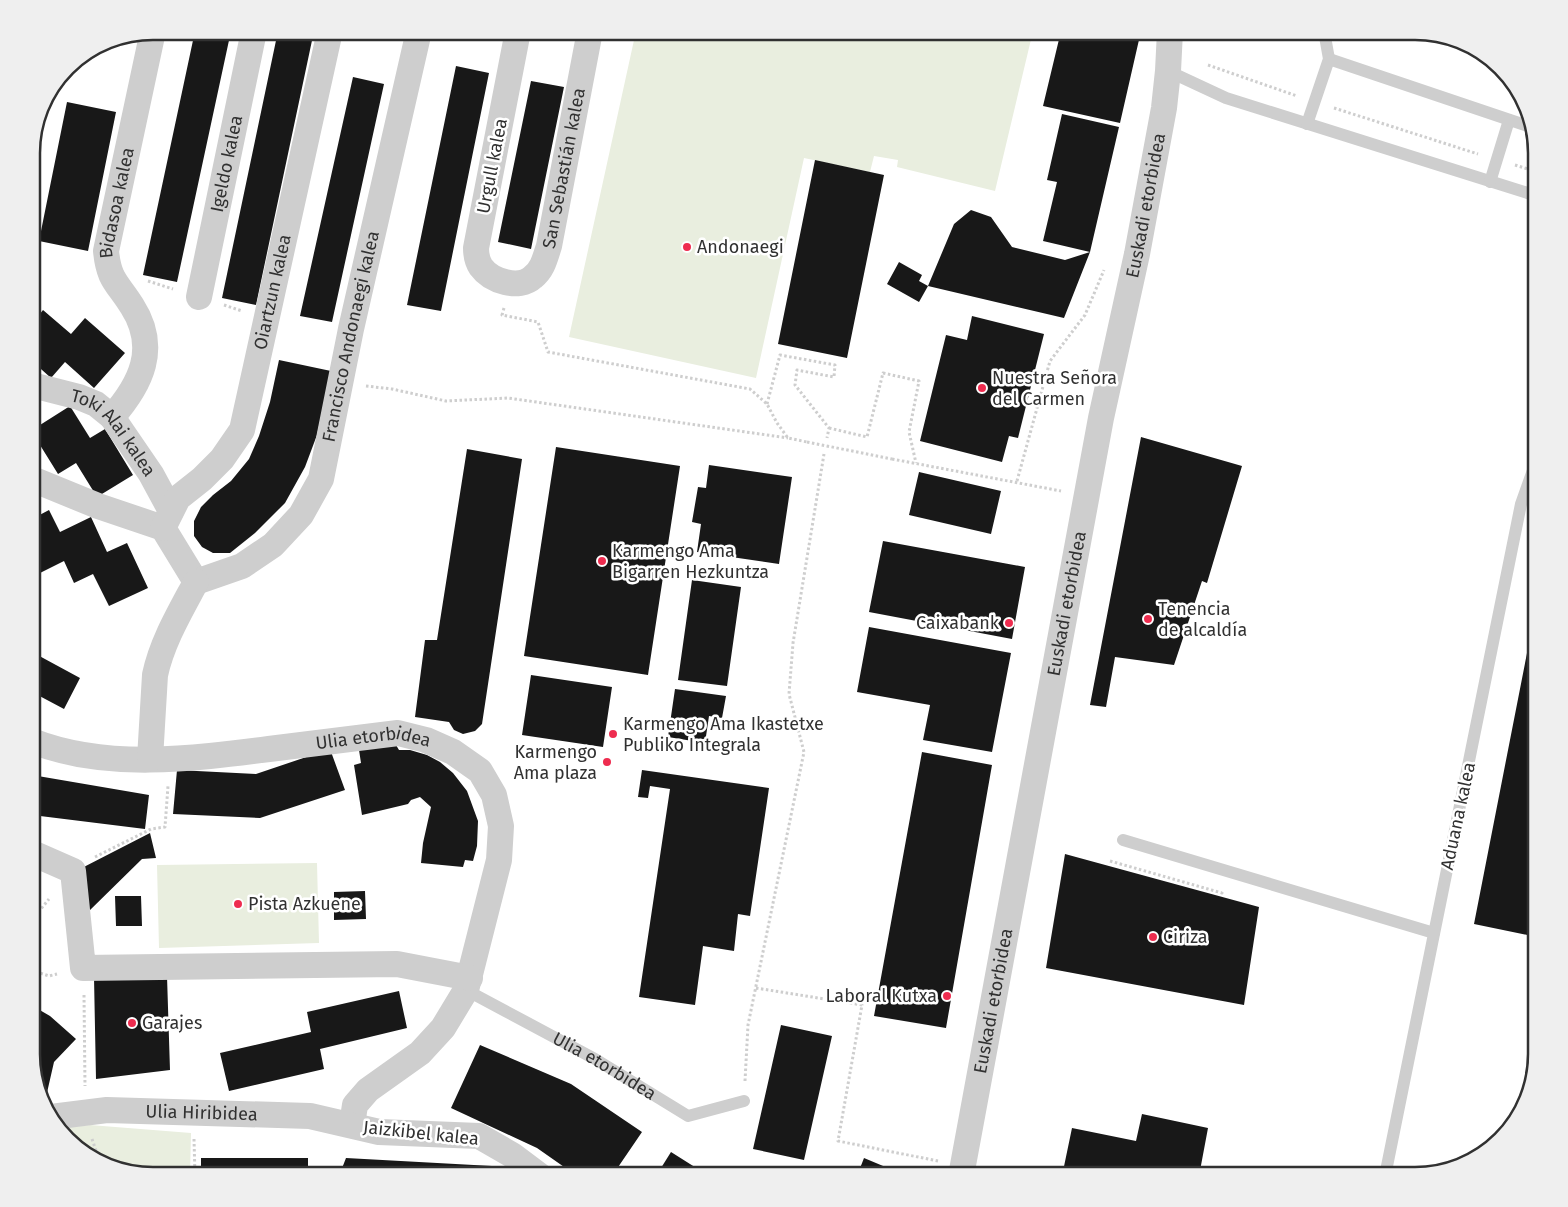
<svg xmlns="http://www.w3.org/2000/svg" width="1568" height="1207" viewBox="0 0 1568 1207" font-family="'Fira Sans',sans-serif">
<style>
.green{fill:#e9eedf}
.building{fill:#181818}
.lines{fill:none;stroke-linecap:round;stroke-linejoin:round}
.path{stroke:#cecece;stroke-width:3;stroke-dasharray:2.5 2.5;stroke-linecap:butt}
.lane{stroke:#cecece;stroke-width:12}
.street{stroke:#cecece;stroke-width:26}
.path-bridge{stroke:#cecece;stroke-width:3;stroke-dasharray:2.5 2.5;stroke-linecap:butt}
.poi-dot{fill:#ee2c4f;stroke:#fff;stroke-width:2}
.labels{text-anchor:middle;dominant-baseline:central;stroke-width:5;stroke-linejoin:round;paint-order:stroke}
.street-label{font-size:18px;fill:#313131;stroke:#fff}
.poi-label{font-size:18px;fill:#313131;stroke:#fff;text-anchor:start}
.rim{fill:none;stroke:#313131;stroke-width:2.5}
</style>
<rect width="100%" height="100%" fill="#fff"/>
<path class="green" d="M636,31H1033L995,191L897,167L898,160L874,156L870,172L804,158L756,378L569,337Z
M317,863L319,943L159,948L157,865Z
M90,1125L191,1133L190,1176H152L113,1169L79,1150L60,1128Z"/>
<path class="building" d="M195,31H231L177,282L143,275Z
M278,31H314L256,305L222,298Z
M1061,31H1141L1120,123L1043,106Z
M456,66L489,73L441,311L407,305Z
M353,77L384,84L332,322L300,316Z
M531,81L564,87L531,249L498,242Z
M67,102L116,112L88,251L39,241Z
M1062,114L1119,127L1090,252L1043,241L1057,182L1047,180Z
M815,160L884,175L847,358L778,344Z
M971,210L991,217L1012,247L1065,260L1090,252L1064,318L928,286L919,302L887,284L899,262L922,275L919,281L928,286L954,224Z
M43,310L71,334L85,318L125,353L94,388L65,362L51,378L32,361V324Z
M972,316L1044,334L1018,438L1009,436L1002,462L920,441L946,335L967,340Z
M279,360L331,371L317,435L305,467L285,503L255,533L230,553H213L202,547L194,536V521L201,507L213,495L231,481L249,459L259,436L270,402Z
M70,406L90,438L105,429L133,475L97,497L76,463L58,474L40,445L32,451V412L40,425Z
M1141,437L1242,466L1207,583L1202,581L1174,665L1115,657L1106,707L1090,705Z
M556,447L680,466L648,675L524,656Z
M467,449L522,459L482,724L475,731L463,734L454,730L449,722L415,717L425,640H437Z
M709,465L792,477L779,564L697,552L701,524L692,522L698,487L706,488Z
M919,472L1001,491L991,534L909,515Z
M49,510L60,532L91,517L107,552L127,543L148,588L109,606L93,574L74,583L64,561L32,577V519Z
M883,541L1025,567L1012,639L869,612Z
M692,580L741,587L727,686L678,680Z
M1536,607H1537V937L1474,924Z
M869,627L1011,653L992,752L923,740L930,705L857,692Z
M32,652L80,678L64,709L32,692Z
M531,675L612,687L603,747L522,735Z
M675,689L726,696L722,718L709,716L705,743L668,737Z
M396,745L399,750H410L427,755L440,762L453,773L467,791L478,821L477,846L473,861L465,860L463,867L421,863L423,843L431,807L420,797L411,800L408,804L362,815L354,765L361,763L359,750Z
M330,749L345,790L260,818L173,814L177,770L256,774Z
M922,752L992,765L946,1028L874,1016Z
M642,770L769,788L750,916L738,914L734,951L703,946L695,1005L639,997L670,789L650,786L648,798L638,797Z
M32,775L149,795L145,829L32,815Z
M150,833L156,858L142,859L88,912L76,871Z
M1065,854L1259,907L1244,1005L1046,968Z
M365,891L366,919L334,920V892Z
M115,896H141L142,926H116Z
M167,976L170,1070L96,1079L94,977Z
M399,991L407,1028L320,1049L324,1069L229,1091L220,1053L311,1032L307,1012Z
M31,1005L50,1016L76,1039L54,1062L46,1097L41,1096L31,1062Z
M781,1025L832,1036L804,1160L753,1149Z
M480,1045L571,1084L642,1132L612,1176H577L537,1148L451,1108Z
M1142,1114L1208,1128L1199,1176H1062L1072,1128L1136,1141Z
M671,1152L709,1176H656Z
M201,1158H308V1176H201Z
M346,1158L492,1166L505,1176H339Z
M864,1158L907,1176H857Z"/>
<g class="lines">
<path class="path" d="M1208,65L1297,96
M1334,108L1478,154
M1515,165L1537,172
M148,281L173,289
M224,305L242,311
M504,308L502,315L538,322L548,352L750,389L767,404L777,423L788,438L807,442
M366,386L392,389L446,401L508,398L788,438
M767,404L780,355L835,365L834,377L797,370L795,385L829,428L827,438
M829,428L867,437L883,373L919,381L909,432L916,463
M892,459L1061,491
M1017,481L1050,361L1085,315L1104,270
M95,857L151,829L165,827L168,786
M1110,861L1222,893L1223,890
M32,920L49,899
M31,970L49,976L57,974
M756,988L862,1005L838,1141L938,1161
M84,995L85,1086
M745,1081L748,1025L804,752L789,694L793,643L824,454
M92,1139L100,1162
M194,1139L195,1176"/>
<g class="lane">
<path d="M1329,59L1531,127"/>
<path d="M1168,71L1226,98L1537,196"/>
<path d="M1307,124L1329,59L1324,31"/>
<path d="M1490,182L1509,120"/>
<path d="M1123,840L1434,933"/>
<path id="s1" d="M466,990L595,1059L688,1116L744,1101"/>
<path d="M1385,1176L1521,504L1537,459"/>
</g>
<g class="street">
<path id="s2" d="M518,31L476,248C476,255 477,261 481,267C491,281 519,290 533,277C543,269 545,258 549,246L590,31"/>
<path id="s3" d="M199,297L254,31"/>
<path id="s4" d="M32,385L79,397L96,404L112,417L151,474L171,511"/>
<path id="s5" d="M112,417C141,384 159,348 132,306C117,282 109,281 106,251L153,31"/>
<path d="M32,479L98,506L163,528L196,582"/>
<path id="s6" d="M163,528L178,498L202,479L222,459L242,430L330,31"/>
<path id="s7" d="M196,582L242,566L273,545L301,515L321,479L351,329L419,31"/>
<path id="s8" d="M32,741C106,770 192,759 269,749C312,744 355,738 398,733L426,740L453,752L480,771L494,795L501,826L499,860L466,990L443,1028L420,1053L368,1090L355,1105L352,1125"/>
<path d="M150,759L155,675C162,642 180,612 196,582"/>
<path d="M32,853L73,871L83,968L397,964L470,978"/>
<path id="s9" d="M51,1117L107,1110L310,1116L379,1132L479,1136L512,1155L540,1176"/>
<path id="s10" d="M961,1176L1101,418L1137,254L1164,108L1168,71L1170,31"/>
</g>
<path class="path-bridge" d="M807,442L892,459"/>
</g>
<g class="poi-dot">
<circle cx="687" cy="247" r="5"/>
<circle cx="982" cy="388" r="5"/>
<circle cx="602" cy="561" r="5"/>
<circle cx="1148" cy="619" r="5"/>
<circle cx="1009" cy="623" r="5"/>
<circle cx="613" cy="734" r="5"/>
<circle cx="607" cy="762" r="5"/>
<circle cx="238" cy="904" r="5"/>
<circle cx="1153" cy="937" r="5"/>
<circle cx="947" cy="996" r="5"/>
<circle cx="132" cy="1023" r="5"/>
</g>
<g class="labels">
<g class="street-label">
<text stroke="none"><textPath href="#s3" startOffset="136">Igeldo kalea</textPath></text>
<text transform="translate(492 166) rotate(-79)">Urgull kalea</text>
<text stroke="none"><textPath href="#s2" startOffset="414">San Sebastián kalea</textPath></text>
<text stroke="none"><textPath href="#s5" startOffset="234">Bidasoa kalea</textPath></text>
<text stroke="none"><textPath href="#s10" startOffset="988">Euskadi etorbidea</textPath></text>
<text stroke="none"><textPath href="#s6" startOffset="269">Oiartzun kalea</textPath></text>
<text stroke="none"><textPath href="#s7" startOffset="314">Francisco Andonaegi kalea</textPath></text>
<text stroke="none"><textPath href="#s4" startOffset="99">Toki Alai kalea</textPath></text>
<text stroke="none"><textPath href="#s10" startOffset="582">Euskadi etorbidea</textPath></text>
<text stroke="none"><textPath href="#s8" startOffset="345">Ulia etorbidea</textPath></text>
<text transform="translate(1458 816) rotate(-78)">Aduana kalea</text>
<text stroke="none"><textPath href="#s10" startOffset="178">Euskadi etorbidea</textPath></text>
<text stroke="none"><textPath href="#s1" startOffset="158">Ulia etorbidea</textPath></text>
<text stroke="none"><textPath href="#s9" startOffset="151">Ulia Hiribidea</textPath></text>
<text transform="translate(421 1133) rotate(6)">Jaizkibel kalea</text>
</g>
<g class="poi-label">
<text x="697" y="247">Andonaegi</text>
<text x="992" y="378">Nuestra Señora<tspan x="992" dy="21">del Carmen</tspan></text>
<text x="612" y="551">Karmengo Ama<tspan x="612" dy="21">Bigarren Hezkuntza</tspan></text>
<text x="1158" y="609">Tenencia<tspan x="1158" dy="21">de alcaldía</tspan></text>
<text x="999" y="623" text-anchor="end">Caixabank</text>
<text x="623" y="724">Karmengo Ama Ikastetxe<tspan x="623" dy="21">Publiko Integrala</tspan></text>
<text x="597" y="752" text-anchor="end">Karmengo<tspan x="597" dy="21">Ama plaza</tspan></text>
<text x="248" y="904">Pista Azkuene</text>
<text x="1163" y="937">Ciriza</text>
<text x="937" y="996" text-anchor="end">Laboral Kutxa</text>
<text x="142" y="1023">Garajes</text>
</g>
</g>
<path d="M0 0H1568V1207H0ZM153 40H1415A113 113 0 0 1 1528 153V1054A113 113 0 0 1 1415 1167H153A113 113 0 0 1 40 1054V153A113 113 0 0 1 153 40Z" fill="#efefef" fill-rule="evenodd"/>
<path class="rim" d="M153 40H1415A113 113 0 0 1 1528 153V1054A113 113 0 0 1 1415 1167H153A113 113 0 0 1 40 1054V153A113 113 0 0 1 153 40Z"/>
</svg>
